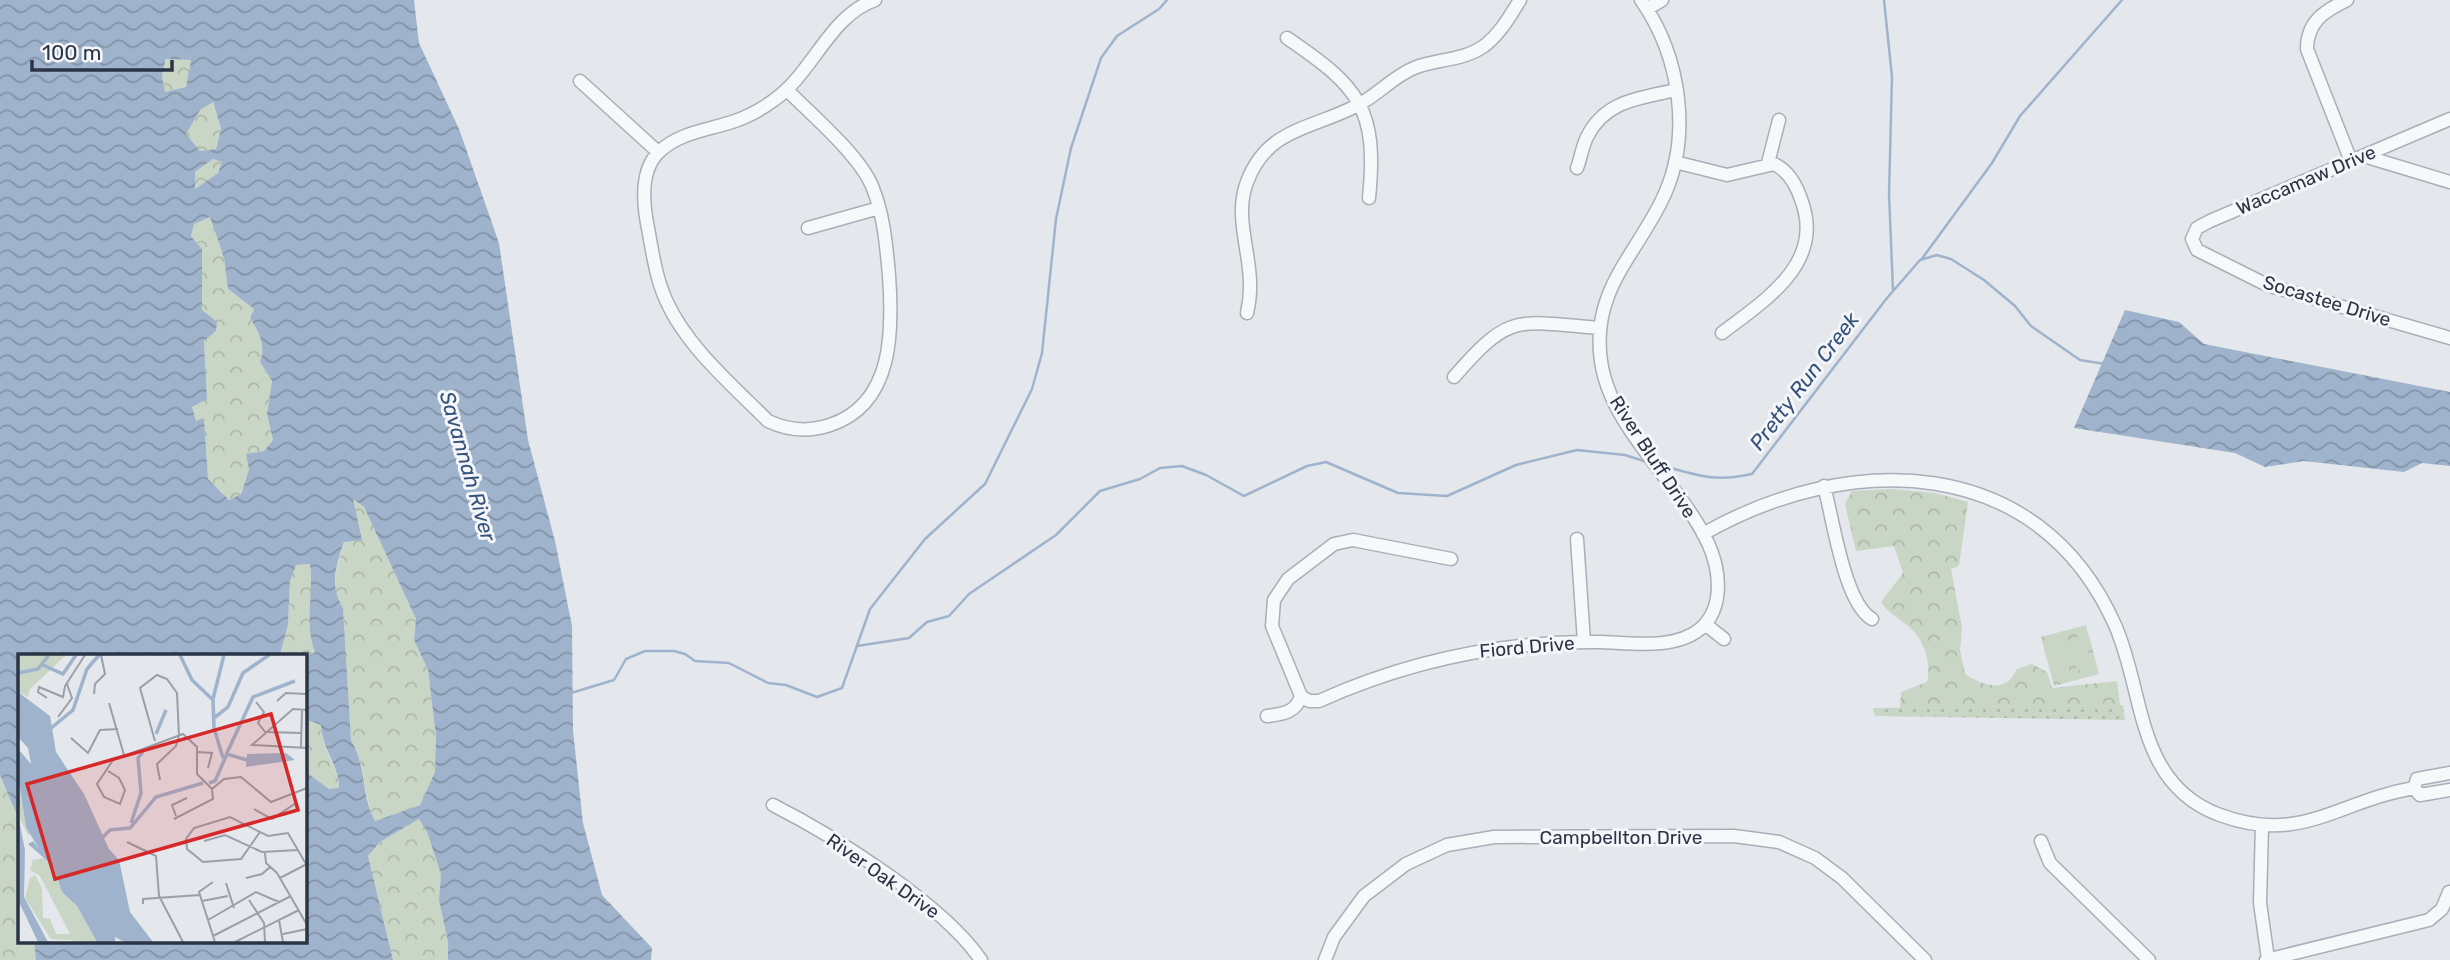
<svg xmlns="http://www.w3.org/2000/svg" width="2450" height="960" viewBox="0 0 2450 960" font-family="Rubik,sans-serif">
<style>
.grass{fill:url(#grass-dots)}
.forest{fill:url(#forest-crowns)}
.garden{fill:#c9d6c5}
.water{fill:url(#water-waves);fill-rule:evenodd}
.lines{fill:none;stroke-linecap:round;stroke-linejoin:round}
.stream{stroke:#9fb4cc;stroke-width:2.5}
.minor-casing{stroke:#a9aeb7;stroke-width:15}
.minor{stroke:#f7f8fa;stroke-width:12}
.labels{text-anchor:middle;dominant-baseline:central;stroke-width:6;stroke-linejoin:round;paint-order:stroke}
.street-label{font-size:19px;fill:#2b3445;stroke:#f4f6f9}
.water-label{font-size:21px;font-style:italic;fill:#34527a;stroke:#f4f6f9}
.inset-river{fill:none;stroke:#9fb4cc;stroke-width:3.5}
.inset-road{fill:none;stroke:#9a9fa9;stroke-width:2}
.view{fill:#d62828;fill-opacity:0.15;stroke:#d62828;stroke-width:3.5}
.inset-edge{fill:none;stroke:#2b3445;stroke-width:3.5}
</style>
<defs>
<pattern id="grass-dots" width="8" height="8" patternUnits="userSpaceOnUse" patternTransform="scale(1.75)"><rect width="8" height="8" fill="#c9d6c5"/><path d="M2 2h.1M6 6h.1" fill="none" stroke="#adb8ab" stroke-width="1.8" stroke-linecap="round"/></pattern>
<pattern id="forest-crowns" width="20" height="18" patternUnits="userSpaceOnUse" patternTransform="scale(1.75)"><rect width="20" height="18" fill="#c9d6c5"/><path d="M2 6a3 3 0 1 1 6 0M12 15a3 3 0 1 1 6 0" fill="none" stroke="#adb8ab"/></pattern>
<pattern id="water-waves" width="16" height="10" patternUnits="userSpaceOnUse" patternTransform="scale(1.75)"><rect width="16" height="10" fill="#9fb4cc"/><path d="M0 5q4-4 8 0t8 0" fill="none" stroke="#8293a7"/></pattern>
</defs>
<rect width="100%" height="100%" fill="#e4e7ec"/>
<path class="grass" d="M2123,705L2125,720L1875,716L1873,708Z"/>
<path class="forest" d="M167,59L191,60L186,87L165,93L162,76Z
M212,101L221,129L216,149L200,151L185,134L200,110Z
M213,159L222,162L218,173L195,189V172Z
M210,217L224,258L228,289L254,309L250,318C259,332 266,345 260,362L272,381L267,414L273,440L249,469L240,495L229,500L208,479L204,419L196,421L192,407L207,398L204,341L216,331L202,310V249L191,236L194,223Z
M1894,489L1935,493L1968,502L1959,566L1951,569L1962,628L1960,650L1965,674C1985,687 2006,693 2017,669L2032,664L2047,672L2052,688L2117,681L2120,705L1900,708L1901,692L1927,682C1932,663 1923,637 1907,625C1897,617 1888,613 1881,602L1903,573L1894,546L1856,551L1845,504L1852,491Z
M352,498L364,507L416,619L414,640L428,670L436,735L435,772L420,805L375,821C362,794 367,767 351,740L343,609C329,584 337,569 344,543C348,529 350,513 352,498Z
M310,564L315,652L308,656L307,720L321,725C320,747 339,766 339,789H329L305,771L304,656H280L288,625L290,580L295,565Z
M2086,625L2099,674L2054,686L2041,637Z
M0,775L19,820V941H34L36,960H0Z
M419,819L427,832L441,874L439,900L448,942V960H393L368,856L380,842Z"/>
<path class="garden" d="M2084,635L2092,667L2077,671L2069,639Z
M2062,641L2070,673L2054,677L2046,645Z"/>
<path class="water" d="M0,0H414L419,43L459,129L499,243L528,440L555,541L572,626L573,731L583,823L602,895L652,948L651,960H448V942L439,900L441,874L427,832L419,819L380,842L368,856L393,960H36L34,941H304L305,771L329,789L339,788C339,765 321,747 321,725L307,720L308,656L315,652C304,624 314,593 310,564L296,565L290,581L288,625L280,655L19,656V820L0,775ZM166,59L191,60L186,87L165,92L162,76ZM213,102L221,129L216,149L200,151L186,134L200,110ZM213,159L222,162L218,173L195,189V172ZM210,217L224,258L228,289L254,309L250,318C259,332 266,345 260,362L272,381L267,414L273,440L264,451L246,454L249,469L241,494L229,500L208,479L204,418L196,421L192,407L207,399L204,341L216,331L217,322L202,310V249L191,236L194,224ZM353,499L364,507L416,619L414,640L428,670L436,736L435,772L420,805L375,821C360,793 368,770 351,740L343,608C329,584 336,567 344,542L362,540Z
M2125,310L2179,322L2204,344L2450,392V466L2422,463L2404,472L2304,461L2265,467L2235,453L2074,428Z"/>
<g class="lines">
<path class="stream" d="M1884,0L1892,77L1889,194L1893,290
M1921,260L1992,163L2020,116L2122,0
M1664,466C1698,476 1716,482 1752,474L1887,298L1920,260L1937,255L1951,259L1984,280L2015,306L2031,326L2080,360L2105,364
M857,646L909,638L927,622L949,616L969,594L1056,535L1100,491L1140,479L1160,468L1182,466L1206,475L1244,496L1307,466L1326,462L1398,493L1447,496L1516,465L1577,450L1625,455L1647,462
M571,693L614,680L626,659L645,651H674L685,654L695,661L729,663L768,683L786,685L817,697L842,688L870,609L925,539L985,484L1032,389L1042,353L1056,219L1071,148L1101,58L1117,36L1159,9L1167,0"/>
<defs>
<path id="minor" d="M2347,0C2324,11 2307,22 2307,49L2351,161
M1647,9L1662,0
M1287,38C1359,87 1378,108 1369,198
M580,81L658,152
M787,90C812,115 859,155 872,186C884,215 886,244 889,275C893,330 894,404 830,425C809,432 789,431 768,421C733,386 686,346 666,300C655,276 652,248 647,223C643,201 641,169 659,152C678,133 708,130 732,122C747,117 762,109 774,100C813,73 829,16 875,0
M2450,119L2210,221L2197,228L2192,239L2197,250L2267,285L2450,338
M2364,156L2450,182
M1675,162L1727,175L1774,164C1789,171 1797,186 1802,202C1824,264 1765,300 1722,333
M1768,163L1779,120
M1577,168C1581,158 1582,147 1587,137C1605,100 1641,98 1676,90
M808,228L879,208
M1247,313C1259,264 1231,224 1247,182C1267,128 1312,129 1356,106C1377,96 1392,77 1414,68C1436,59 1463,61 1484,46C1500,34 1510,16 1520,0
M1454,377C1510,312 1517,321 1598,328
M1824,486C1833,518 1844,603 1872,619
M1703,534C1848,451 2038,452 2115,625C2145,692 2135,784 2220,815C2301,845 2338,801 2414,788L2420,795L2450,790
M1577,539L1584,642
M1705,624L1724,639
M1301,696L1309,701H1319C1408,661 1502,641 1600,642C1631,643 1675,650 1700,629C1725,608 1720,569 1708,543C1680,483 1610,428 1601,361C1591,293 1633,258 1661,202C1693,139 1681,57 1641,0
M1301,696L1272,626L1274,600L1288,579L1334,544L1353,540L1451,559
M1267,716C1282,714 1296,713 1301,696
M2414,788L2417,779L2450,773
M773,805C834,836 943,904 981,960
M2262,825L2260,903L2268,959
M2041,841L2050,863L2149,960
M1325,960L1334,937L1364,896L1406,864L1447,845L1494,837L1734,836L1779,842L1815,858L1842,878L1925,960
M2266,960L2429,920L2442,909L2449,892"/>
</defs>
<use href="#minor" class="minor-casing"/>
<use href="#minor" class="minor"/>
</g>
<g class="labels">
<g class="street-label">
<text transform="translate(2306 180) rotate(-23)">Waccamaw Drive</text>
<text transform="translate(2327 301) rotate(17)">Socastee Drive</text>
<text transform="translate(1653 457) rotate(57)">River Bluff Drive</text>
<text transform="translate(1527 647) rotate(-5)">Fiord Drive</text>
<text x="1621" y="837">Campbellton Drive</text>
<text transform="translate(883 876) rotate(35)">River Oak Drive</text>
</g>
<g class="water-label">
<text transform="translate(1804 381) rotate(-53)">Pretty Run Creek</text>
<text transform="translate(468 466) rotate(74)">Savannah River</text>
</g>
</g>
<g transform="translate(18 654)">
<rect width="289" height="289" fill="#e4e7ec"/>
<path d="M0,1H48L12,35L10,43L0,38ZM0,121L8,173L14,180L10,181L0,161ZM25,204L35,212L44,238L59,252L79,288L33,285L7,244L12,224L17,221L24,234L25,264L32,265L38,280H52L22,222L12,216L15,206ZM87,211L92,214L93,220L91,242L88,241L93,254L91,259L73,235L72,223L87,240L78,227L84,229L81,221L92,218Z" fill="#c9d6c5"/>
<path d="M0,38L32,62L38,98L66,140L91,195L101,206L112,258L135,288H106L97,283V288H79L59,252L44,238L35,212L10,190L15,187L21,195L8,173L0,121V95L13,110L10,94L0,83ZM268,99L277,106L228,113L229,100ZM0,161L7,196L6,243L30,288H20L0,246Z" fill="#9fb4cc"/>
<path class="inset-river" d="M162,1L174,26L195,46L196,74L205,104M25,11L45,20L58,1M0,19L20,15L31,1M195,45L206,1M196,64L210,53L225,19L251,1M32,75L55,56L69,15L81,1M138,80L148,56M208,101L235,43L277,27M191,129L197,127L209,100L229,106M113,169L123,139L120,104L125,98M84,184L92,176L112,174L138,143L185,129"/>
<path class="inset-road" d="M76,40L77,30L87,20L83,1M29,44L20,38L21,33L45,43L47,32L67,1M259,47L268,39L289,40M238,48L246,58L240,69L248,79M91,49L106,101M289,56L275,55L234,91L289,94M40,63L54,44L49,30M250,78L283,79M53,84L70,99L82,76L100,75M137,87L122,34L139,21L149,25L159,39L161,82L158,92L139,110L142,126M283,94L284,56M180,98L194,99L190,114M90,117L101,124L107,136L102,150L86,143L79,130L95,106L165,80L179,93V120L194,135M194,135L206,125L223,123L253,148L289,134M236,155L254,165L278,149M158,162L154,151L169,144M156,165L195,145L194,135M242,178L223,205L185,208L169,195L168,185L176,174L212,163L250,182L270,179L288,210M186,187L207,181L244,198L280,196M109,188L138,202L141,242L165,288M247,199L248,209L259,219L289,271M228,224L244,220L252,213M262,224L289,210M195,228L181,238L197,288M208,229L216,254M231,246L246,269L247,288M184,247L210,242M125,250V245L182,241M190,266L238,238L261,248M261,266L265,288M265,280L289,275M195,282L273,242M217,288L281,256"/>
<path class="view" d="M253,60L280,156L37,225L9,130Z"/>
<rect width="289" height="289" class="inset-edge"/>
</g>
<path d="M32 60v10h140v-10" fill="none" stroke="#2b3445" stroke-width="3.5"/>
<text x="42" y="60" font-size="21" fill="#2b3445" stroke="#f4f6f9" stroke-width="5" paint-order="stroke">100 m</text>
</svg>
